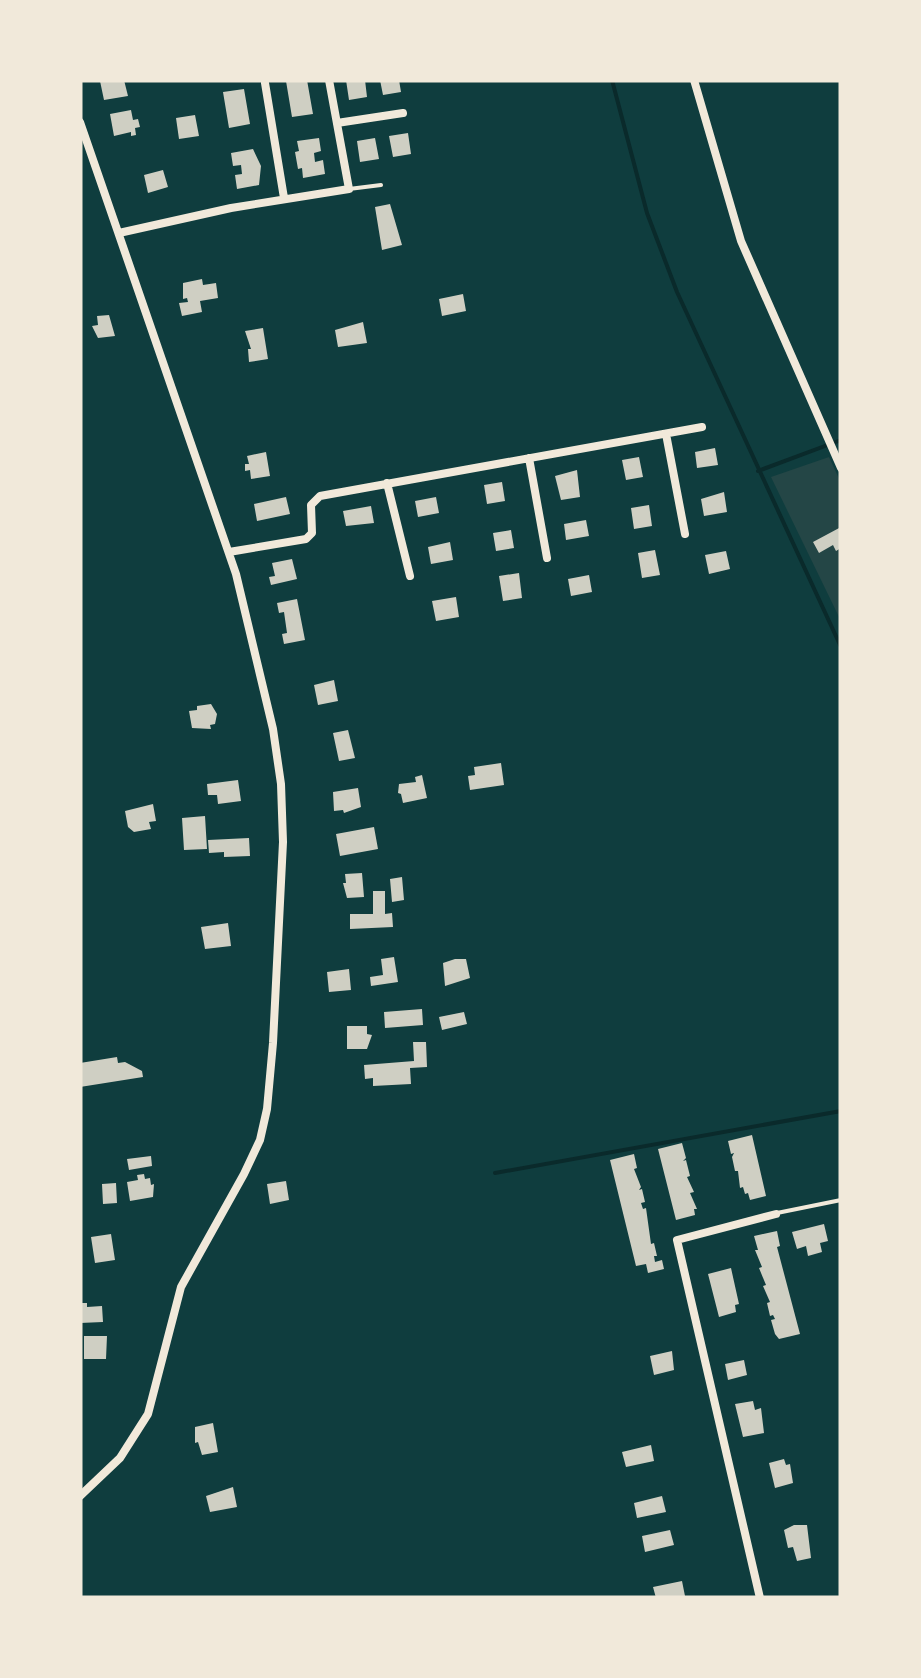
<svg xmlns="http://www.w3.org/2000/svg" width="921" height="1678" viewBox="0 0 921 1678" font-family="'Alegreya Sans',sans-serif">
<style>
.green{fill:#244646}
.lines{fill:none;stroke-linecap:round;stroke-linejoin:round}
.stream{stroke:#0a2a2b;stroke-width:4}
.building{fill:#cfcfc3}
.service{stroke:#f1e9da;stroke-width:4}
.minor{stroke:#f1e9da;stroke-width:8}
</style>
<rect width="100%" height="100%" fill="#0f3d3e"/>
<path class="green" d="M829,457L841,483V621L771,477Z"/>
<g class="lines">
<path class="stream" d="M612,80L647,213L677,292L841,647
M758,471L841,440
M495,1173L841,1111"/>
</g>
<path class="building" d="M104,80H124L128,96L104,100L100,81Z
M307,80L313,114L292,117L286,81Z
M346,80H365L367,97L349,100Z
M380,80H399L401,92L383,95Z
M244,89L250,124L229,128L223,92Z
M131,110L133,120L138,119L140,127L135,128L136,135L131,136V132L114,136L110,114Z
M195,115L199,136L179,139L176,118Z
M408,133L411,154L393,157L389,136Z
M319,138L321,151L314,153L315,162L323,160L325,174L303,178L302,168L298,169L295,152L299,151L297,141Z
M375,138L379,159L360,162L357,141Z
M253,149L261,166L259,185L237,189L235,175L242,174L241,165L233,166L231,153Z
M163,170L168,187L148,193L144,175Z
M390,204L402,245L382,250L375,207Z
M202,279L203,285L216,283L218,298L200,301L202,312L182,316L179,303L188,302L187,298L183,299V283Z
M463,294L466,311L442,316L439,299Z
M109,315L115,336L98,338L92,326L98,325L97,316Z
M363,322L367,343L338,347L335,330Z
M263,328L268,359L249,362L248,349H251L245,331Z
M715,448L718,465L697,468L695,452Z
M266,452L270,476L251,479L250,470L245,471V464H249L247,456Z
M639,457L643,477L626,480L622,460Z
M577,470L580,497L561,500L555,476Z
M502,482L505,501L487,504L484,485Z
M724,492L727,512L704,516L701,499Z
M286,497L290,514L257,521L254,504Z
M436,497L439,513L418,517L415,501Z
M649,505L652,526L634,529L631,508Z
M371,506L374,523L346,526L343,511Z
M586,520L589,536L566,540L564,524Z
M841,527V548L836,551L833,545L819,553L813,542Z
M511,530L514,548L496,551L493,533Z
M450,542L453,560L431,564L428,547Z
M655,550L660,575L642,578L638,553Z
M726,551L730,569L709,574L705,555Z
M292,559L297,579L271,585L269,577L275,576L272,563Z
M519,573L522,598L503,601L499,576Z
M589,575L592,592L571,596L568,579Z
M456,597L459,617L436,621L432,601Z
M297,599L305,640L284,644L282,634L287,633L284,612L279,613L277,603Z
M334,680L338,701L318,705L314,685Z
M211,704L217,714L215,724L210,725L211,729L192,728L189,711L197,710V706Z
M348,730L355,758L339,761L333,733Z
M501,763L504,785L470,790L468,776L475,775L474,767Z
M422,775L427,798L403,803L401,794L398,793L399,784L416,782L415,777Z
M238,780L241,801L218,804L217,795H208L207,784Z
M358,788L361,807L344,813L343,810L334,811L333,792Z
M153,804L156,821L149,822L151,829L134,832L128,827L125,811Z
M205,816L207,849L184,850L182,818Z
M374,827L378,849L340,856L336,834Z
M249,838L250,856L224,857V852L209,853L208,840Z
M362,873L364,897L347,898L343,883H346L345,874Z
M402,877L404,900L392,902L390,879Z
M373,891H385V914L392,913L393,927L350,929V914H373Z
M228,923L231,946L205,949L201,927Z
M394,957L398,982L371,986L370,977L383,975L381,959Z
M455,959H466L470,978L445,986L443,963Z
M349,969L351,990L329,992L327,972Z
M422,1009L423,1025L385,1028L384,1012Z
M464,1012L467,1024L442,1030L439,1017Z
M347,1026H367V1034L372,1035L367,1049H347Z
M413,1042H426L427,1067L410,1068L411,1084L373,1086V1078L365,1079L364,1065L414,1061Z
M117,1057L118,1063L125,1062L142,1071L143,1077L80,1087V1063Z
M752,1135L766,1196L750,1200L748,1193L745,1194L743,1187L740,1188L738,1171H735L732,1157L734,1153L731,1154L728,1141Z
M682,1143L686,1158L683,1161L686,1160L690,1176L687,1177L694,1192L690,1193L697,1209H694L695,1215L676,1220L658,1149Z
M634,1154L637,1168L634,1169L641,1187L639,1190L642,1189L645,1202L641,1203L643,1209L646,1208L651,1244L654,1243L657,1256H654L655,1262L662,1260L664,1269L648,1273L646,1264L636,1266L610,1160Z
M151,1156L152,1166L129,1170L127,1159Z
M144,1174L145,1179L150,1178L151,1185L154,1184L153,1197L130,1201L127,1182L138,1180L137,1175Z
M286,1181L289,1200L270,1204L267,1184Z
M116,1183L117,1203L103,1204L102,1184Z
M824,1224L828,1241L820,1243L822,1252L808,1256L806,1246L797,1249L792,1232Z
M777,1231L780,1246L777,1247L800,1334L779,1339L775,1334L771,1320L775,1319L773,1315L770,1316L767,1303L770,1302L763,1286L766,1285L759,1268L762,1267L755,1250H758L754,1236Z
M111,1234L115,1260L95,1263L91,1237Z
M731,1268L739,1304L735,1305L736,1312L719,1317L708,1274Z
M80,1303H87V1307L102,1306L103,1322L80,1323Z
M84,1336H107L106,1359H84Z
M672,1351L674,1370L654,1375L650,1356Z
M744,1360L747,1375L728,1380L725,1364Z
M753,1401L755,1410L761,1408L764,1433L743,1437L735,1404Z
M213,1423L218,1452L202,1455L198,1442L195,1443V1427Z
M651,1445L654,1461L626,1467L622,1452Z
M784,1459L786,1465L790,1464L793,1483L775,1488L769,1463Z
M233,1487L237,1507L210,1512L206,1496Z
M662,1496L666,1512L637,1518L634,1503Z
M794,1525H807L811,1558L797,1561L793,1547L788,1548L784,1530Z
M670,1530L674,1545L645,1552L642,1536Z
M682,1581L685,1596L656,1598L653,1587Z"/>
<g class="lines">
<path class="service" d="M349,189L381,185
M777,1213L841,1200"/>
<path class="minor" d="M694,80L741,241L841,468
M265,83L284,198
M80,122L236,574L273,729L281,784L283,842L273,1043L267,1109L260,1140L244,1174L181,1287L148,1414L120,1458L80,1496
M337,123L403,113
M119,233L231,208L349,189L329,80
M666,434L685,534
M529,458L547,558
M387,483L410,576
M229,552L306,539L312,533L311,505L320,496L702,427
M760,1598L677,1240L776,1214"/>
</g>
<rect width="921" height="1678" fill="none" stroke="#f1e9da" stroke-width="165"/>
</svg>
